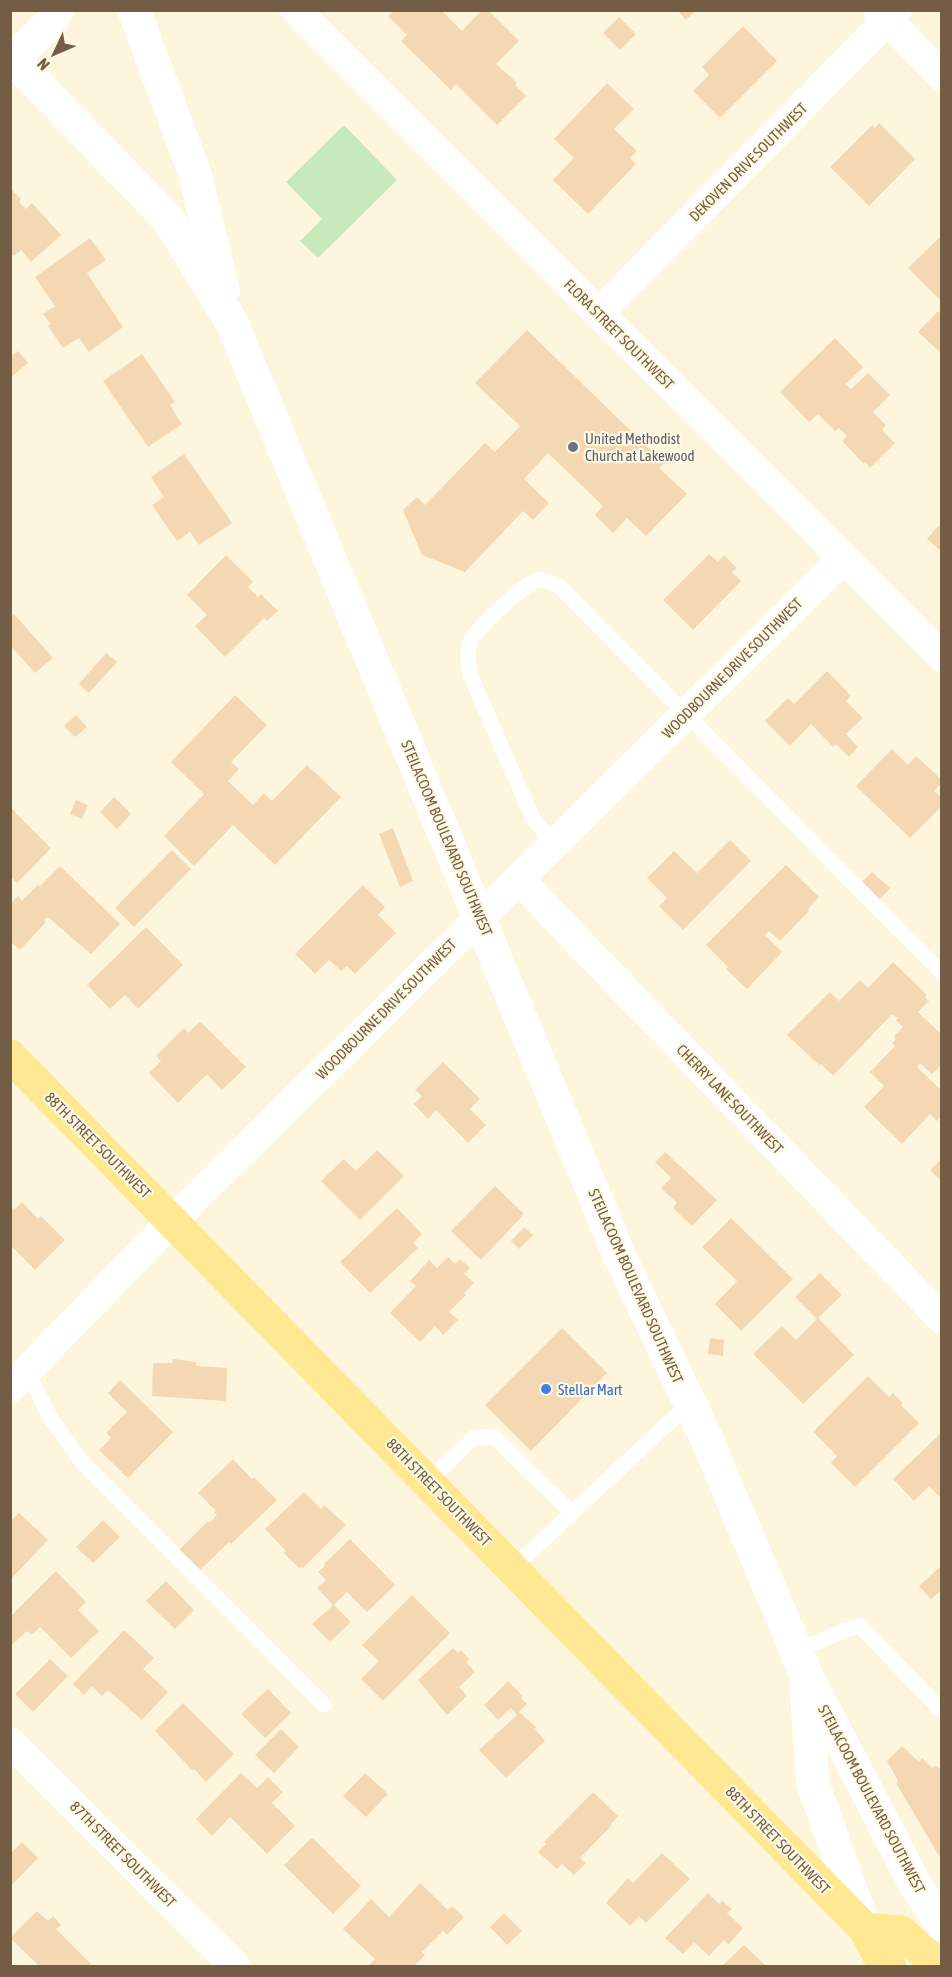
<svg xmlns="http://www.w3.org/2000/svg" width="952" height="1977" viewBox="0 0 952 1977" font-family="'Asap Condensed',sans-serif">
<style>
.green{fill:#c7eabc}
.building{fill:#f4d8b3}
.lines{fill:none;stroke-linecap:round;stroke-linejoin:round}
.lane{stroke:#fff;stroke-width:15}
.street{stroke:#fff;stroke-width:30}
.secondary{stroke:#fff;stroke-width:33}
.primary{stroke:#ffe892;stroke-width:33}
.worship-dot{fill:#6b7280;stroke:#fff9e4;stroke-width:2}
.shop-dot{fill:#3f7fe0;stroke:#fff9e4;stroke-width:2}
.labels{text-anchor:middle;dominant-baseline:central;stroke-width:4.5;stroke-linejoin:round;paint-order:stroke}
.street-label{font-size:15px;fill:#735d45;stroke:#fff9e4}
.worship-label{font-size:15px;fill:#5b616d;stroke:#fff9e4;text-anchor:start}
.shop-label{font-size:15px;fill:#366cbe;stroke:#fff9e4;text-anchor:start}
</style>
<rect width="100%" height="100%" fill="#fdf6dd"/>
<path class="green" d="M344,125L397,180L318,258L300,241L322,219L286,182Z"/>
<path class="building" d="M394,10H441L462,31L482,10H488L519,41L496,64L517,83L515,85L526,96L497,125L456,84L451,90L401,41L407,35L388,16Z
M677,10H696L686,20Z
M619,17L636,34L620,50L603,33Z
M743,26L777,61L720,118L693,91L709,75L702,67Z
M607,83L634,109L614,129L637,151L630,158L636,164L588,214L553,180L574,158L554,139Z
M879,123L915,159L869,206L830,167L872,125L875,128Z
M10,188L21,199L19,202L26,209L32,203L61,235L31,262L21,250L14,256L10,253Z
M942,235V302L908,268Z
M90,238L106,260L87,273L123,327L89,352L79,338L63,348L48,326L51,324L43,314L55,306L35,277Z
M938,311L942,315V351L940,352L918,332Z
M527,330L664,463L659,468L687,494L646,536L627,518L613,533L595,515L603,506L548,453L524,479L549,503L533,520L523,511L465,572L422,555L403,510L417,497L425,505L485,443L495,452L520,426L475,383Z
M835,338L863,367L846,384L851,389L868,373L890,395L873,412L886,425L882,430L895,443L870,468L865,462L864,464L842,441L847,436L839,428L835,431L818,414L809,422L780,392Z
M18,351L28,363L10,378V357Z
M142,354L175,402L170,405L182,424L148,447L103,381Z
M184,454L232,523L199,545L190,532L177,541L152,505L164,497L151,477Z
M942,525V552L927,539L938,526L940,527Z
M709,554L718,562L724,555L737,568L732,572L741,581L693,630L663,600Z
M226,555L253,582L248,587L258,597L261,594L278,611L267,621L264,618L225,657L195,626L207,615L187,595Z
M14,614L53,658L35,673L10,645V617Z
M106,653L117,662L89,693L79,684Z
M827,671L851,696L846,701L863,718L846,734L858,747L849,757L836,744L833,747L811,724L790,746L765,721L788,698L794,704Z
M235,695L267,725L231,762L239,769L228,781L253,805L264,793L272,801L307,765L341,797L275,865L233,825L194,866L164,836L204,794L171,762Z
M76,715L87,727L75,737L64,726Z
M892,749L908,765L916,756L942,780V783L934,791L942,798V806L910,838L856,786Z
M114,797L131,814L117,829L100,812Z
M76,800L88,805L82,819L70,814Z
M10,807L51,848L17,883L10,876Z
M393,828L413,881L400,887L379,834Z
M730,840L751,861L683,930L659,906L667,898L647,878L674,851L697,873Z
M172,850L191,869L134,927L115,908Z
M786,865L819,897L808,909L809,911L780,941L769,931L765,935L782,952L747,989L726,969L728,967L706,945Z
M60,866L120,924L91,954L48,917L44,920L46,922L20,950L10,941V904L18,896L22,901L38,885L40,886Z
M872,872L890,888L878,901L861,883Z
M363,885L385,907L378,915L396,933L355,974L347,966L341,971L329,960L315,974L295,954Z
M146,927L183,965L138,1009L125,995L110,1009L87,985Z
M893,962L927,995L925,997L929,1001L918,1012L942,1035V1044L940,1046L942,1047V1064L932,1074L920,1063L917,1067L942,1091V1116L937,1121L930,1114L902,1144L864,1107L884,1086L870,1072L895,1046L892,1043L896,1039L894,1036L903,1027L896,1020L898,1018L892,1014L833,1076L821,1064L820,1066L787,1035L830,992L839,1001L860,980L868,988Z
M200,1021L246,1067L222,1090L207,1074L178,1103L149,1073L161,1061L156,1056L184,1028L188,1033Z
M443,1062L480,1099L470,1109L486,1125L468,1143L436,1110L428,1119L414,1104L422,1096L415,1090Z
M377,1150L404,1176L360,1220L321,1181L344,1159L356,1171Z
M665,1152L717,1200L692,1226L673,1208L677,1203L661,1188L671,1178L655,1162Z
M942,1159V1182L930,1170Z
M495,1186L524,1214L481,1260L451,1231Z
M22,1202L38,1219L41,1216L65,1240L35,1270L10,1245V1206L14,1210Z
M397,1208L422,1234L413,1243L418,1248L370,1293L340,1262Z
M731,1218L793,1279L741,1331L715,1304L737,1281L702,1247Z
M524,1227L533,1235L519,1249L511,1241Z
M448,1257L455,1264L460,1259L470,1268L464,1274L474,1283L464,1293L466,1295L449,1312L458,1320L443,1335L435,1326L420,1342L390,1313L416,1286L410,1281L429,1260L437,1268Z
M820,1273L842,1295L818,1318L854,1355L803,1404L753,1354L782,1326L796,1340L817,1319L795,1297Z
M562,1328L607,1373L531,1451L485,1405Z
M710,1338L724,1340L723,1356L708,1354Z
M173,1359L196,1362V1366L227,1368L226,1401L152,1396L153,1363H172Z
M868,1376L889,1397L893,1393L903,1403L901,1405L919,1423L855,1487L831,1463L837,1456L813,1432Z
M120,1380L173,1432L128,1478L99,1450L111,1438L106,1433L127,1412L108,1393Z
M942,1432V1499L929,1486L914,1501L893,1479Z
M233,1459L252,1479L254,1477L277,1500L231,1544L229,1542L199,1571L179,1550L208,1521L209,1523L217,1515L214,1512L216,1511L198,1493Z
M304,1492L321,1509L324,1505L346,1525L303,1568L301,1567L299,1568L284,1553L286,1551L265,1529Z
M19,1513L48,1540L10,1580V1521Z
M103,1520L120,1537L93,1563L76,1547Z
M350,1539L395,1585L367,1612L347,1592L334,1605L351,1622L330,1642L312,1624L333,1605L317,1588L326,1580L318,1572L325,1566L324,1564Z
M942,1565V1590L931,1599L919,1586Z
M56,1571L86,1602L78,1610L99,1631L71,1658L40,1627L32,1635L27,1631L10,1647V1617Z
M166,1581L194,1610L175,1629L146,1601Z
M412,1595L450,1633L383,1701L361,1679L379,1661L362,1645Z
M124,1630L154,1658L143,1669L168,1692L142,1720L108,1690L102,1696L92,1686L84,1695L73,1684Z
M453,1648L458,1653L461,1650L469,1659L466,1662L475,1672L459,1687L467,1696L447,1715L418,1680Z
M50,1659L68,1676L33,1712L15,1694Z
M508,1681L523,1696L521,1698L527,1704L519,1712L536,1727L535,1729L545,1741L506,1778L479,1750L517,1715L511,1708L498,1720L484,1705Z
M268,1689L291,1713L265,1738L241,1714Z
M183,1703L234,1754L206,1782L194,1769L193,1771L155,1731Z
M281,1729L299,1747L274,1773L255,1755Z
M902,1746L919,1762L922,1758L932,1768L936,1765L942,1771V1861L896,1783L898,1781L887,1761Z
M241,1773L257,1788L268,1777L283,1792L272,1803L295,1826L267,1854L230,1817L212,1836L196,1819Z
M365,1773L388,1794L366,1817L343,1796Z
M593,1792L618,1816L611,1824L612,1825L580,1858L586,1863L574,1875L562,1864L557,1869L538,1852L546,1844L544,1842Z
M312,1837L361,1886L333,1914L284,1865Z
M22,1842L38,1858L10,1887V1854Z
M662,1853L690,1879L646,1923L639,1916L630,1926L606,1903L628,1878L633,1883Z
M420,1883L448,1910L452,1906L464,1917L447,1935L443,1931L422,1952L425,1955L414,1966H368L375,1959L343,1929L371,1899L389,1917Z
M708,1893L719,1904L722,1901L732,1909L727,1913L743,1928L728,1945L724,1940L709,1956L694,1942L683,1954L665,1938Z
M37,1911L48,1921L53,1916L61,1925L56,1929L91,1964L89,1966H39L10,1938Z
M504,1913L522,1931L507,1945L490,1927Z
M744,1945L766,1966H722Z"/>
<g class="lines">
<path class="lane" d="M554,844L533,819L470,674C469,664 466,651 470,642C475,630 526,582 538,580C546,579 554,584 560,587L942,973
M27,1371L50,1417L81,1461L324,1705
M428,1481L473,1438L493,1436L572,1513
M513,1568L690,1403
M797,1650L859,1625L942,1711"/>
<path class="street" d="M296,10L942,657
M878,10L942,76
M599,313L897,10
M518,879L942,1319
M10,1388L173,1220L843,559
M10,1742L235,1966"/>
<path class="secondary" d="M134,10L195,174L223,290
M10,56L168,219L231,321L620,1257L705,1435L805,1672L915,1884L942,1925
M10,62L52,21L57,10
M806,1686L813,1784L865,1929"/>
<path class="primary" d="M10,1056L865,1929L879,1956L890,1966
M865,1929L901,1932L939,1966"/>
</g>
<circle class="worship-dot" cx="573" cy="447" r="6"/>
<circle class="shop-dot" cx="546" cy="1389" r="6"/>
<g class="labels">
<g class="street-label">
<text transform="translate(748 162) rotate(-45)">DEKOVEN DRIVE SOUTHWEST</text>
<text transform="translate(619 334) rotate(45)">FLORA STREET SOUTHWEST</text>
<text transform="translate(732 668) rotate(-45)">WOODBOURNE DRIVE SOUTHWEST</text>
<text transform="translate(447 838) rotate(67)">STEILACOOM BOULEVARD SOUTHWEST</text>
<text transform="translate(386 1009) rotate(-45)">WOODBOURNE DRIVE SOUTHWEST</text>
<text transform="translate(730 1099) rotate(46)">CHERRY LANE SOUTHWEST</text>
<text transform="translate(98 1145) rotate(45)">88TH STREET SOUTHWEST</text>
<text transform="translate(636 1286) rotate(66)">STEILACOOM BOULEVARD SOUTHWEST</text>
<text transform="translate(439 1492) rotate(46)">88TH STREET SOUTHWEST</text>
<text transform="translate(872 1799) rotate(62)">STEILACOOM BOULEVARD SOUTHWEST</text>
<text transform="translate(778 1840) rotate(46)">88TH STREET SOUTHWEST</text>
<text transform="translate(123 1854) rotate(45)">87TH STREET SOUTHWEST</text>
</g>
<g class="worship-label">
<text x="585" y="438">United Methodist<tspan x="585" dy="17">Church at Lakewood</tspan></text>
</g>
<g class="shop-label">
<text x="558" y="1389">Stellar Mart</text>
</g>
</g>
<rect width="952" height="1977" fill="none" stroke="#735d45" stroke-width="24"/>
<g transform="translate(54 54) rotate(226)" stroke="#fff9e4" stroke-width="4.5" paint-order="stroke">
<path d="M0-4.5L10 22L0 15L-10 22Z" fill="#735d45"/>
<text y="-9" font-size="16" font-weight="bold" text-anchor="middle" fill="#735d45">N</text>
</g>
</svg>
